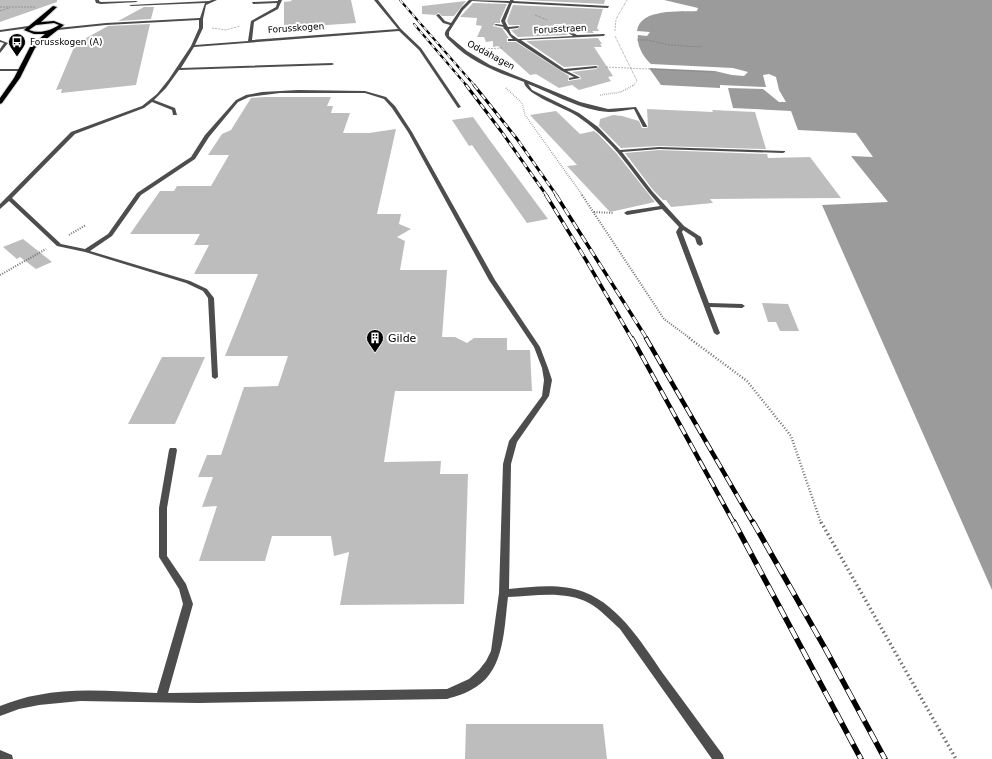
<svg xmlns="http://www.w3.org/2000/svg" width="992" height="759" viewBox="0 0 992 759" font-family="'DejaVu Sans',sans-serif">
<style>
.water{fill:#9b9b9b}
.building{fill:#bdbdbd}
.lines{fill:none;stroke-linecap:round;stroke-linejoin:round}
.major-casing{stroke:#dbdbdb;stroke-width:2}
.path-far4{stroke:#6f6f6f;stroke-width:1;stroke-dasharray:0.5 1;stroke-linecap:butt}
.path-far3{stroke:#6f6f6f;stroke-width:1.5;stroke-dasharray:0.5 1.5;stroke-linecap:butt}
.path-far2{stroke:#6f6f6f;stroke-width:2;stroke-dasharray:1 1.5;stroke-linecap:butt}
.path-far1{stroke:#6f6f6f;stroke-width:2.5;stroke-dasharray:1 2;stroke-linecap:butt}
.path{stroke:#6f6f6f;stroke-width:3.5;stroke-dasharray:1.5 3;stroke-linecap:butt}
.minor{fill:#4d4d4d;fill-rule:evenodd}
.major{fill:#000;fill-rule:evenodd}
.rail-far4-casing{stroke:#000;stroke-width:2}
.rail-far3-casing{stroke:#000;stroke-width:3}
.rail-far2-casing{stroke:#000;stroke-width:3.5}
.rail-far1-casing{stroke:#000;stroke-width:4.5}
.rail-casing{stroke:#000;stroke-width:5.5}
.rail-far4{stroke:#fff;stroke-width:1.5;stroke-dasharray:4.5;stroke-linecap:butt}
.rail-far3{stroke:#fff;stroke-width:2;stroke-dasharray:6;stroke-linecap:butt}
.rail-far2{stroke:#fff;stroke-width:2.5;stroke-dasharray:8;stroke-linecap:butt}
.rail-far1{stroke:#fff;stroke-width:3;stroke-dasharray:10;stroke-linecap:butt}
.rail{stroke:#fff;stroke-width:4;stroke-dasharray:12;stroke-linecap:butt}
.labels{text-anchor:middle;dominant-baseline:central;stroke-width:4;stroke-linejoin:round;paint-order:stroke}
.far-street-label{font-size:9px;fill:#000;stroke:#fff}
.far-poi-label{font-size:9px;fill:#000;stroke:#fff;text-anchor:start}
.poi-label{font-size:11px;fill:#000;stroke:#fff;text-anchor:start}
</style>
<rect width="100%" height="100%" fill="#fff"/>
<path class="water" d="M664,0H992V590L822,205L888,202L851,156L873,157L856,133L798,130L791,111L733,108L728,88L763,89L779,102H786L779,90L776,77L769,74L763,75L766,87L720,85V88L661,85L649,68L715,71L732,75L744,76L748,72L733,68L651,64C644,58 636,45 638,35L647,36L650,32L637,31C640,8 680,12 697,11L698,8Z"/>
<path class="building" d="M0,0H57V2L0,22Z
M291,0H351L356,23L284,28V2L292,1Z
M523,0H605L604,4Z
M466,1L454,16H442L439,13L435,15L422,14V6Z
M473,3L507,4L500,20V23H495L493,26L502,28L504,31L509,38H507V42H516L569,76L568,81L581,79L580,76L572,72L596,69L599,66L596,65L564,67L526,41L598,38L602,44H600L602,47H594L613,76L608,77L611,81L579,90L572,85L559,88L536,74L530,75L498,46L493,47V41L486,42L484,37H477L482,26L476,25L477,18L460,17Z
M513,5L603,9L597,28L599,31H592L594,33H577L562,24H554L552,28H559L568,35L518,37L511,30L518,29L520,25H509L507,21Z
M144,7H154L151,19L118,21Z
M150,24L136,85L61,93L62,89L56,90L75,45L79,42L108,26Z
M264,97H331L327,106H333L331,113H350L343,133H369L396,129L377,214H401L399,224L411,229L397,237L405,241L400,270H447L442,337H455L467,343L474,338H507V350H530L532,391H395L384,462L441,461L440,474H468L464,604L340,605L349,552L334,556L331,536H272L265,561H199L217,506L202,507L213,477H198L207,455H221L244,387L278,386L288,356H225L258,274H194L209,245H194L200,234H130L160,191H174L177,186H211L229,155H208L222,134L231,130L251,98Z
M647,109L713,112L712,110L755,112L766,149L659,146L621,148L599,126L600,119L613,115L622,116L639,121L642,128H647L648,126Z
M556,111L580,134L594,131L598,134L617,154L655,202L610,212L567,166L577,165L530,115Z
M473,117L491,142L548,219L527,223L472,145L469,146L452,120Z
M659,150L767,154L768,158L810,157L841,198L710,199L713,203L671,207L666,200H663L653,190L625,153Z
M23,239L52,262L36,269L20,257L17,259L3,247Z
M762,303L788,304L799,331H780L776,322H768Z
M162,357H205L175,424H128Z
M466,724H603L607,759H465Z"/>
<g class="lines">
<defs>
<path id="major" d="M53,6L57,7L41,22L54,21L64,25L35,48L20,78L2,103L0,104V98L14,78L30,47L45,34H34L24,30ZM54,23L59,25C50,31 39,34 29,30L36,25Z"/>
</defs>
<use href="#major" class="major-casing"/>
<path class="path-far4" d="M0,7H35
M0,11L9,8
M535,15L547,20
M212,28L226,30L240,26
M615,31L616,19L627,0
M615,36L637,81L633,86
M637,40H647L670,45L702,47
M485,49L502,48
M606,67L713,72"/>
<path class="path-far3" d="M506,88L522,103L525,115L583,196
M600,95L621,92L634,85"/>
<path class="path-far2" d="M582,195L664,319L691,339
M594,212L614,213
M69,235L86,225
M0,275L46,249"/>
<path class="path-far1" d="M689,338L747,381L791,436L821,523"/>
<path class="path" d="M821,522L956,759"/>
<path class="minor" d="M95,0H99V1L101,2L136,1L138,2L101,4L96,3Z
M212,0H217L206,5L203,19V28L195,45L248,41L251,21L276,7L277,3L253,4L252,2L278,1V0H282L278,9L254,22L252,40L398,29L374,0H378L401,29L421,48L461,107L458,108L419,50L399,31L194,47L181,68L332,63L334,64L332,65L179,70L166,88L154,100L175,108L177,115H173L172,110L152,102L144,108L75,134L12,198L61,244L85,249L108,234L137,193L191,157L205,135L236,100L246,95L262,92L298,90L365,91L386,97L395,106L412,132L495,280L540,347L548,368L552,380L549,396L517,442L511,464L509,589C533,587 560,583 584,592C622,607 644,647 667,679C686,704 704,730 723,755L724,759H712L620,629C610,620 600,609 589,603C565,590 534,596 508,597C504,627 505,669 476,687C467,693 457,696 447,699L198,703L80,701L39,705L19,709L0,716V706C13,701 25,697 38,695C77,687 118,692 157,693L183,604L179,589L159,557V508L169,450L170,448H176L177,450L167,508V556L186,584L193,604L168,693L447,689L469,679L479,670L486,661L491,651L499,593L503,464L509,441L542,396L544,380L542,368L534,347L489,280L408,132L392,108L384,99L365,93H280L249,97L238,102L209,137L195,159L141,195L112,236L90,251L190,281L207,289L214,298L218,377L215,379L212,377L208,298L203,291L186,283L85,252L57,246L9,201L0,209V204L71,132L142,106L157,94L169,79L191,46L199,28V20L106,25L58,30L57,28L106,23L200,18L205,3L131,6L129,5L209,1Z
M469,0L510,1V0H514L513,1L609,6L608,8L512,3L505,21L508,27L519,26L518,28L509,29L511,34L518,39L573,36L559,27H553L554,25H561L577,35L605,34L604,36L521,40L564,69L596,66L598,67L596,68L567,71L579,77L580,78L569,80V78L574,77L562,71L516,41H508V39H513C508,35 507,30 503,28L504,27L494,25L496,24L503,25L501,21L509,3L472,1L463,10L449,32V36L467,51L490,65L580,102L608,109L636,107L647,126V127H643L634,109C625,110 617,112 609,112C580,110 554,94 528,84L532,90L579,113L598,127L620,150L659,147L785,151V152L783,153L659,149L622,152L652,191L684,226L701,237L703,244L700,246L697,244L695,238L683,230L682,232L709,303L742,304L745,306L742,308L710,307L720,333L719,334L717,335L714,333L676,232L679,227L662,209L627,215L624,213L627,211L660,206C645,189 632,170 618,153C606,139 592,126 577,116C566,108 525,95 524,82C499,73 470,62 451,42C449,40 446,38 445,35C444,32 448,28 450,25L443,23L436,15L439,14L445,21L451,23L461,8Z
M28,26L29,28L0,32V30Z
M0,40L8,43L0,53V49L4,43L0,42Z
M0,69H22L24,70L22,71H0Z
M0,750L12,755L13,759H0Z"/>
<use href="#major" class="major"/>
<defs>
<path id="rail-far4" d="M400,0L475,86
M414,24L467,86"/>
<path id="rail-far3" d="M466,85L501,131L547,196
M474,85L517,139L557,196"/>
<path id="rail-far2" d="M546,195L586,260L632,339
M556,195L647,339"/>
<path id="rail-far1" d="M632,338L734,523
M646,338L753,523"/>
<path id="rail" d="M734,522L861,759
M753,522L826,650L885,759"/>
</defs>
<use href="#rail-far4" class="rail-far4-casing"/>
<use href="#rail-far3" class="rail-far3-casing"/>
<use href="#rail-far2" class="rail-far2-casing"/>
<use href="#rail-far1" class="rail-far1-casing"/>
<use href="#rail" class="rail-casing"/>
<use href="#rail-far4" class="rail-far4"/>
<use href="#rail-far3" class="rail-far3"/>
<use href="#rail-far2" class="rail-far2"/>
<use href="#rail-far1" class="rail-far1"/>
<use href="#rail" class="rail"/>
</g>
<defs>
<symbol id="bus-pin" viewBox="-11 -11 22 30"><path d="M0 17L-7.5 6A9.5 9.5 0 1 1 7.5 6Z" fill="#000" stroke="#fff"/><path d="M-5-6H5V4H4V6H2V4H-2V6H-4V4H-5ZM-3.5-4V0h7V-4ZM-3.5 1.2v1.5H-2V1.2ZM2 1.2v1.5H3.5V1.2Z" fill="#fff"/></symbol>
<symbol id="building-pin" viewBox="-11 -11 22 30"><path d="M0 17L-7.5 6A9.5 9.5 0 1 1 7.5 6Z" fill="#000" stroke="#fff"/><path d="M-4-6H4V6H1V3H-1V6H-4ZM-2.5-4.3h1.7v1.8h-1.7ZM.8-4.3h1.7v1.8H.8ZM-2.5-1h1.7V.8h-1.7ZM.8-1h1.7V.8H.8Z" fill="#fff"/></symbol>
</defs>
<g fill-rule="evenodd">
<use href="#bus-pin" x="7" y="32" width="20" height="27"/>
<use href="#building-pin" x="365" y="328" width="20" height="27"/>
</g>
<g class="labels">
<g class="far-street-label">
<text transform="translate(296 28) rotate(-4)">Forusskogen</text>
<text transform="translate(560 29) rotate(-3)">Forusstraen</text>
<text transform="translate(491 55) rotate(28)">Oddahagen</text>
</g>
<g class="far-poi-label">
<text x="30" y="42">Forusskogen (A)</text>
</g>
<g class="poi-label">
<text x="388" y="338">Gilde</text>
</g>
</g>
</svg>
